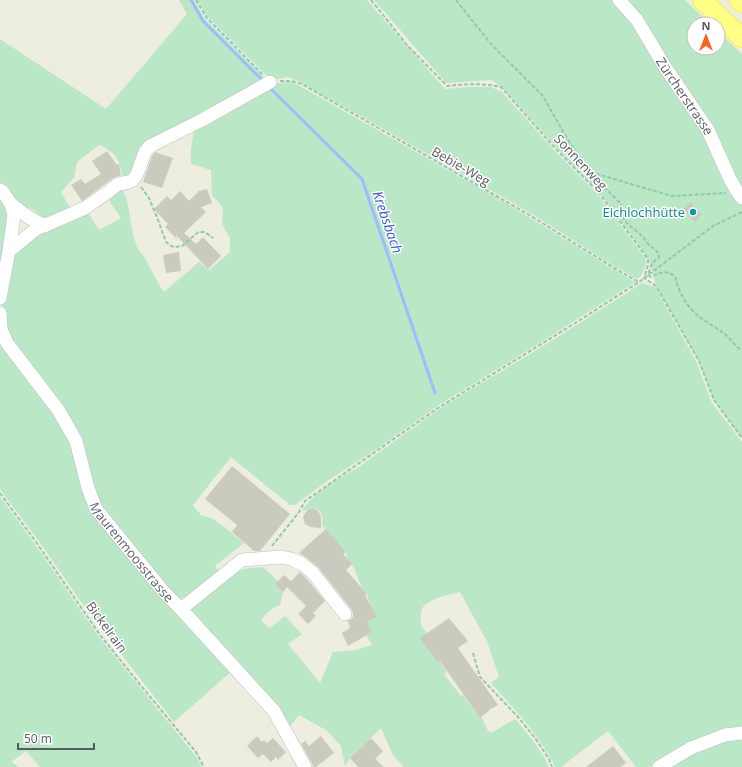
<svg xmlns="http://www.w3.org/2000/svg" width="742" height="767" viewBox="0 0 742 767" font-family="'Open Sans',sans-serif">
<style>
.green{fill:#bae7c6}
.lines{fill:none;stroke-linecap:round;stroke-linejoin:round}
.stream{stroke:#9fbcff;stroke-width:3}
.building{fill:#cbcabf}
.minor-casing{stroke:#bdbec5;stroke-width:14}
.highway-casing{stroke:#eee000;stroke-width:20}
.path{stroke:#93c8b0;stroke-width:2;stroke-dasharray:4 2;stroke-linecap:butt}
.minor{stroke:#fff;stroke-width:13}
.highway{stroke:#ffff86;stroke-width:19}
.culture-dot{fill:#0f9aa8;stroke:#fff;stroke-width:1.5}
.labels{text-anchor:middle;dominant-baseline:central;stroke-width:3;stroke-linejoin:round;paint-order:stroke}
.street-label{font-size:13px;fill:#595b63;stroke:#fff}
.culture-label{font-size:13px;fill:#0d838f;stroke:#fff;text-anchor:end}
.water-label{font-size:14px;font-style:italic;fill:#395bcb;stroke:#fff}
</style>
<rect width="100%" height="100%" fill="#edede0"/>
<path class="green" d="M179,0H194L205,19L264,77L266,81L148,144L129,175L122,179C122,175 122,170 120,166C118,156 108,148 99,145L77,162L74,178L61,192L71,210L45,219L40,215L30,208L22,207L0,186V39L106,109L187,14Z
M197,0H367L386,22L445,89L468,87H491L502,92L552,148L598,195L646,259C646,267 644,272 639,278H635L614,266L532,214L429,155L391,133L298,81L288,77L272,80L269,78L207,16Z
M374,0H685L710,24H694V48H718V31L742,54V438L714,400L699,361L656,286L649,259L600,193L555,146L505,90L492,80L446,83Z
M289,81L298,85L494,196L555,233L618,272L635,282L631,285L541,342L439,405L378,448L323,484L295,505H290L231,457L193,505L194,507L201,515L214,519L244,543L215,566L220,574L193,594L179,599L171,596L96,502L82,454L13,347L3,319L2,306L9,263L19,245L85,208L99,230L121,218L106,196L121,187C131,203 129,225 136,244C138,250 144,256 147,262C153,272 157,283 164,292L199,262L209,270L230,252V238L222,224L223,208L212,195L211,170L191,164V151L194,127L269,85Z
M0,194L10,213L0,286Z
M642,283L655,287L696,361L712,403L742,442V729L670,754L650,767H636L608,731L561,767H555C540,735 514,709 491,683L499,677L487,641L460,592C449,595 423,599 421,612C420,617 421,623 422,628L427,633L421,638L438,662L440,661L447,672L444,674L461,696L463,695L480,718L481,717C485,722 485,727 489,732H493L515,719C528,734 541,749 549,767H404L393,755L381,728L350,758L345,766L341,746L326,730L299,715L288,729L188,609L235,572L249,568L263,567L278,581L275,584L283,592L280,605C271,608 268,612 261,620L270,628L285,616L302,634L288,644L320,683L333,652L356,650L372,645L366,636L372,632L367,622L377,617L369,602L367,594L362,588L354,568L347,558L346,552L322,525C325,512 317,504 304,511L303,509C315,492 338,478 356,469L442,407L553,340Z
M0,333L47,398L67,435L85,490L233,670L174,722L86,609L43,547L0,489Z
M0,497L32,540L99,637L198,759L202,767H40L26,751L11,762L16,765L18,767H0Z
M742,738V767H667L710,744Z"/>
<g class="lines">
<path class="stream" d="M191,0L203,21L262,80
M270,88L362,179L435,393"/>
</g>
<path class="building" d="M107,151L117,165L119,164L121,175L113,178L82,201L71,185L81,179L85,184L101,174L92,161Z
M155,152L173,158L162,188L143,182L152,156Z
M207,189L212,203L201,207L206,212L184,233L196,244L203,237L221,256L208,269L176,235L177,239L165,227L168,224L154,209L167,196L171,200L180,191L189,201L199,191Z
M690,202L702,214L695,222L683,209Z
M179,252L181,271L166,273L163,255Z
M232,466L290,514L260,551H254L232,532L237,525L205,499Z
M309,509H314L317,510L320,514L321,517V528L310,527L305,524L304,521L303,517L305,513Z
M326,529L346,552L343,554L352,564L346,570L367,594L365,595L377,617L367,622L372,632L348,646L342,633L350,628L348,621L350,620L353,617V613L351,609L318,567L307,558L299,553Z
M300,572L306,578L325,601L313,613L316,616L308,624L298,614L306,606L287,587L283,592L275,584L284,575L291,581Z
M449,618L468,641L458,648L498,705L489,710V711L480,718L440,661L438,663L420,638Z
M257,736L262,742L264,740L267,743L273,738L286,752L278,760L276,757L271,762L263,754L258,758L247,746Z
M321,736L334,753L316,767H313L312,763L301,744L305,741L309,746Z
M371,738L383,751L375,759L384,767H358L350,758Z
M613,746L626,763L621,767H586Z"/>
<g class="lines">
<defs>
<g id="minor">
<path id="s1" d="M619,0L637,20L665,67L708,130L730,179L738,193L742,198"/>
<path d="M0,190L3,192L11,204L14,215L9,251L0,298"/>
<path d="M46,225L85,208L108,192L118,184L129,182L133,180L137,174L145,152L150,146L202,120L270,82"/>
<path d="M9,251L36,229L46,225C32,222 22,212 11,204"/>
<path id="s2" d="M0,313L1,329L7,343L59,411L76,441L88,488L96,509L164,592L181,609L274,711L305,767"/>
<path d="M181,609L242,560L282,557L291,559L302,564L312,572L345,614"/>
<path d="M659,767L691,748L725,735L742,733"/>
</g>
<path id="highway" d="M702,0L742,38
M739,0L742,3"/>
</defs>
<use href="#minor" class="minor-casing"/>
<use href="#highway" class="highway-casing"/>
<path class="path" d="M196,0L207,18L263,75
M371,0L407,45L447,86C466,84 482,83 501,87L553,146L599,193L648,259V265L644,278L656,286L699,361L714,400L742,438
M456,0L491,44L543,96L566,137L589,172L621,204C622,208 622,213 623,217C627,226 637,230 644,238C646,241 645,240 647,243C652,248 659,250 659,258L652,263L648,275L651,277C661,272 665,270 675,276C678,290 685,304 696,314C705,322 717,328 726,335C732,340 735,347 742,350
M280,81H291L302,84L531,216L619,271L639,282
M590,172L672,196L726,193
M141,187L149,198L157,217L166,242L171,246L175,247L182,246L196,234L199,232H205L213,238
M0,493L36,542L100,635L142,687L196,752L204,767
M272,546L299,512L305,501L438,408L580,320L639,282L713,226L742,212
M473,653L480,677L518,717L535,738L549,759L552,767"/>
<use href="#minor" class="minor"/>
<use href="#highway" class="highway"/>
</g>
<circle class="culture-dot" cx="693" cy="212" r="4"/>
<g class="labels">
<g class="street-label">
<text stroke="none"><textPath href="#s1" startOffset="117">Zürcherstrasse</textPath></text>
<text transform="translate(581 162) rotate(47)">Sonnenweg</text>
<text transform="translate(461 166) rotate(30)">Bebie-Weg</text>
<text stroke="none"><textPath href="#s2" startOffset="278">Maurenmoosstrasse</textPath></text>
<text transform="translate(107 627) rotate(54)">Bickelrain</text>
</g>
<g class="culture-label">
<text x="685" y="212">Eichlochhütte</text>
</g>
<g class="water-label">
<text transform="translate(388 222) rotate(71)">Krebsbach</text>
</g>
</g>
<g transform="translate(706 36)"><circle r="19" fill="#ffffff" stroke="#bdbdc1"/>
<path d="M0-3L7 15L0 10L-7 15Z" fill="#f5661e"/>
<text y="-6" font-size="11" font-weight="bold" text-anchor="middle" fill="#595b63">N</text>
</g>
<path d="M18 743v6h76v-6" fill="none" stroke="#595b63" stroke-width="2"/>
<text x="24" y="743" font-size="12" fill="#595b63" stroke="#ffffff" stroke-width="3" paint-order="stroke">50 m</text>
</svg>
